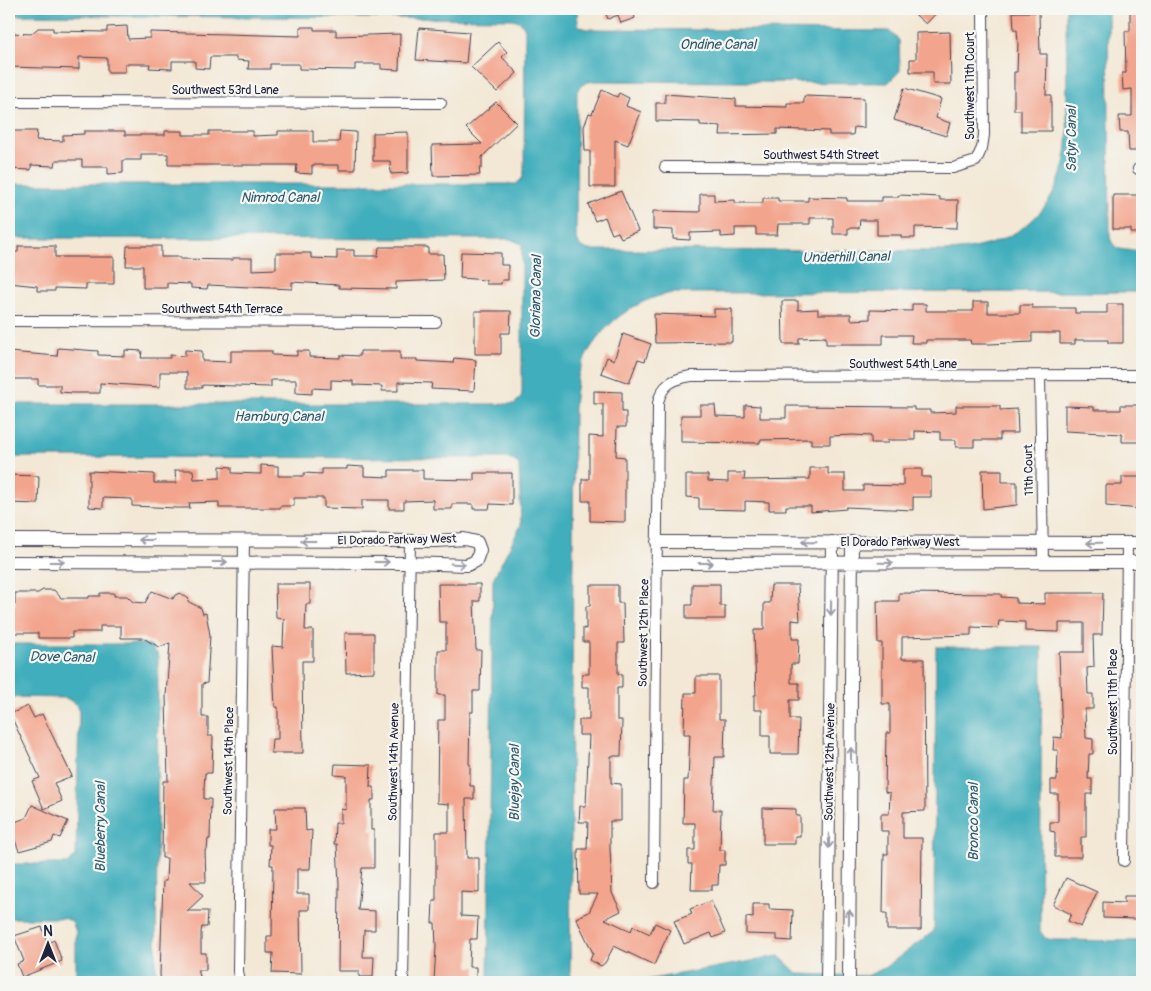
<svg xmlns="http://www.w3.org/2000/svg" width="1151" height="991" viewBox="0 0 1151 991" font-family="Pangolin,sans-serif">
<style>
.water{fill:#3faebc;stroke:#30687c}
.building{fill:#f3a48c}
.lines{fill:none;stroke-linecap:round;stroke-linejoin:round}
.minor-casing{stroke:#414052;stroke-width:12}
.tertiary-casing{stroke:#414052;stroke-width:14}
.minor{stroke:#fff;stroke-width:10}
.tertiary{stroke:#fff;stroke-width:12}
.oneway{stroke:#9c9ca7}
.labels{text-anchor:middle;dominant-baseline:central;stroke-width:4.5;stroke-linejoin:round;paint-order:stroke}
.street-label{font-size:12px;fill:#22223b;stroke:#f6f6f2}
.water-label{font-size:14px;font-style:italic;fill:#2e5a6f;stroke:#f6f6f2}
</style>
<rect width="100%" height="100%" fill="#f6f6f2"/>
<filter id="ink" filterUnits="userSpaceOnUse"><feTurbulence type="fractalNoise" baseFrequency=".02" numOctaves="2"/><feDisplacementMap in="SourceGraphic" scale="10" xChannelSelector="R" yChannelSelector="G"/><feConvolveMatrix kernelMatrix="1 2 1 2 8 2 1 2 1" color-interpolation-filters="sRGB"/></filter>
<filter id="wash" filterUnits="userSpaceOnUse"><feTurbulence type="fractalNoise" baseFrequency=".0096" numOctaves="4" result="noise"/><feDisplacementMap in="SourceGraphic" scale="20" xChannelSelector="R" yChannelSelector="G"/><feGaussianBlur stdDeviation="1.12" result="paint"/><feColorMatrix in="noise" values="0 0 0 0 0 0 0 0 0 0 0 0 0 0 0 0 0 1.4 0 .05"/><feComposite in="paint" operator="in"/></filter>
<g filter="url(#wash)">
<rect width="100%" height="100%" fill="#f3e8d5"/>
<path class="water" d="M9,9H577L578,25L586,29L889,31L899,40L900,71L888,83L596,81C587,82 582,83 577,91L576,238L580,246L588,250L943,251C1004,250 1054,221 1065,158C1069,141 1067,122 1067,104C1067,73 1066,41 1066,9H1108L1110,237C1114,253 1128,250 1142,250V292L672,293C630,300 592,332 579,373C576,384 575,396 574,408L570,982H488L493,579L521,525L519,464L509,458L9,457V404H514L521,398L522,392V244L510,239L9,238V184H516L522,179L524,172L525,29L521,22L513,19L9,15Z
M9,644H142L150,645L158,655L156,982H76V932L72,921L63,918H9V864H67L76,856L79,711L76,704L66,698L9,697Z
M936,647H1042L1040,931L1045,938L1053,940L1142,941V982H635L779,956L798,974L867,976L884,968L934,931Z"/>
<g id="blocks">
<path class="building" d="M604,9H633L635,18L621,23L618,15L608,19Z
M909,9H940L926,24Z
M1130,9H1142V151H1129L1128,132H1120L1119,116H1132V89L1123,90L1122,73H1126L1125,31H1130Z
M1013,12H1039L1040,54H1047L1046,95H1051V131H1021V110H1014V72H1017L1018,43L1017,30H1014Z
M127,26L128,39L150,38V32L300,36V27H314V30H336V36L400,34L399,70L381,69V64H355V70L299,69V64H270V69H248L249,61L236,60V57H210L209,69L195,68V61H172V69L149,68L150,64H125V72H107V58L79,57V69L9,67L10,33L31,34L38,28H53V31L107,32V27Z
M419,28L469,32L466,63L416,60Z
M950,32L951,84H933V72H910V59H916V33Z
M498,42L507,52L502,57L517,73L497,92L471,67Z
M904,88L941,99L936,118L950,123L946,136L894,120Z
M602,90L617,97L619,93L629,98L626,106L641,112L628,145L615,140V187H590V151H585L584,127L589,113L592,114Z
M665,94L736,99V106L787,107V103H804V96L864,98V128L854,127L853,135H829V131L777,129V134L720,135L721,126L700,125V122L656,121V103H665Z
M496,102L517,123L482,157V168H479L480,175L433,176L432,145L482,144L466,128Z
M9,131H37L36,140L63,141V135L84,134V131H125V135H165V131H183V135H209V131H253V136L278,135V131H313V142H339L340,131L356,132L355,170H339V165H312V174L296,173L297,165H168V154H141V160H123V173L108,174V167H82V160H56L55,166L31,165V170L9,169Z
M408,132V173L391,174L390,161H373V133Z
M621,191L638,231L621,238L618,232L612,234L605,217L595,221L588,204Z
M700,194H714V201L735,200V203H763V198H778V201H808V197L847,198V201H882V197H899V195L940,197V200H958L957,228L915,227V238H901V235H877V220H860L859,228H848V234H833V218H810V224H778L777,235H756V228H735V236L721,237V232L690,233V240L673,239V230L653,229V211L700,212Z
M1113,195H1142V233H1131V229H1113Z
M18,246H55V257H114V284H86V289L55,288V291H37V286L9,283V252H18Z
M127,246H161V257H180V259L233,260V258H252V270L276,269V253H311V258L337,259V250H354V256H378L379,247H428V254H443L444,280L396,282V289L339,288V285L292,282V289L208,285L207,289L191,288V284L167,283V288H143V266H126Z
M461,252L501,253V265H508V280H502L501,284H486V280L460,278Z
M782,301H798V310L818,309V314H851V320L870,319V310L912,311V304H926V311H973V302H988V313H1020V305H1032V308H1075V313H1107V304H1123V343H1108V340H1075V344H1060V333H1032V342L989,344H971L970,340H926V343H911L912,335H883V344H826V337L799,338V344H783Z
M714,309H732V342L655,343L654,314L714,316Z
M475,311H511L510,333H501V354H475Z
M623,334L651,344L645,361L638,359L629,383L601,373L607,357L614,360Z
M58,348L98,351V355L125,356V350L142,351L141,358H170V355L185,356V350L202,351V361L231,362V351H272V355L297,356V351H309V357L340,358V355L360,356V351H400V359H417V361L453,363L454,358L476,360L474,391L431,389L432,383L398,382V391H382V386L353,385V381L331,380V389L312,388V394L296,393V380H271V387L202,385V388H187V372H160V387L100,383V393H73L60,392V385H38V379H9V352L57,356Z
M594,391L622,392V412H626V427H617L616,456L625,457V522L590,521V501H582V479H589V436L603,437V404H594Z
M700,405H715L716,416L745,417V405L760,406V418H786V406L914,407V410H930V413L956,412V406H1000V410L1017,409L1018,433H1000V440H974V447H956V440H940V432L915,431V440H888V443H871V436L853,435L830,436V444H811V439L760,440V443L681,442V415H700Z
M1121,405H1139V442H1122V434L1065,431V406L1094,407V410H1121Z
M261,465L278,466V476H304V473L322,474V469H347V466L364,467V476L389,477V470H423V479L474,480V473H512V505L490,504L489,509H473V504H452V509H433V500L404,501V509H389V500H362V509L324,508V498H294V506H280V508H219V502L189,503L190,508H176L132,506V499L103,498V508L89,507V471L154,474V483H176L175,470H193L194,479L220,478V466L232,467V473L261,474Z
M810,468H828V474H845V491H863V485L903,486V469H922V477H931V497H913V510L846,507V509L811,512V506H786V510H769V502L745,501V510L699,509V498L686,497V475H708V481L728,482V473H745L744,480L810,479Z
M982,470H1002V482H1017V505L983,509Z
M9,475L39,476L38,504L9,503Z
M1122,477H1141V509L1106,506V485H1122Z
M275,584H310V604H306L305,630H313V661H302L303,753H271L272,739H278V707H275L272,646L283,647L284,619L276,618Z
M438,584H480V601H474L476,650H481L480,691H473V712H470L469,764H470V786H474V799H466L467,858H479V893L461,892V916L478,917L477,939H470L469,967H476V982L434,981L436,947L435,923H432L433,901H436V832H449V804L437,803L438,720H445V695H438V650H446V622H439Z
M692,584H720V606H725V619H686V605H692Z
M590,585H618V603H623L624,643H618V674H622V688H617V720H622L621,756H611V783L621,784V821H610V848L612,893L621,911L605,919L631,931L633,926L650,934L655,923L670,930L654,965L614,946L605,963L601,966L590,960L593,953L576,918L589,912L598,894H579L578,849H587L588,822H579L580,806H586L589,735H579V720H589V687H582V674H589V642H583V628L586,629V606H590Z
M771,585H798L800,621L792,620V639H799L798,664H791V683H799V700H790V719H799L798,754H770V736H762V710H754V695H756L754,630H764V603H770Z
M43,590H54L61,598H89V596H100V593H114V596H127L133,602L145,603L152,591L173,599L175,595L180,593L189,599L187,601L201,608L203,614L206,613L210,635L207,683L202,684V717H208V736H213L212,773H205L204,788V799H211L210,839H208L207,850H205L206,882H190L203,896L187,911H208L207,927H202L201,932V953H206V970H198L202,982H161L160,975L163,881H166L167,858H162L163,781H168L166,696L170,643L159,647L143,638H121V626H100V632H72V638H38V633H9V605H15V593H38Z
M899,593L1001,594V597L1016,598V603L1045,604V593H1103L1102,635H1093L1094,667L1087,668L1088,694H1093V709H1085L1086,738L1093,739V754H1089L1088,779H1092V794H1086V837H1081V857H1055V832L1050,831V822H1058V794H1051V780H1057L1058,750H1053L1054,737L1062,738L1059,652H1084V623H1059V632L1025,631V622L999,621L998,628L971,627V635L902,637V659H924L925,811L903,812V838H922L921,930H887V913H883L884,854H888V831H881V814H889L890,793L885,792L886,733H890V704H882V643H878L877,601H899Z
M345,633H374V672L346,673Z
M696,676H719V719H725L724,757H715L713,810H721L720,850H725V865H719L718,885H712V890H691L692,864H688V850H695V823H683L684,780H688L690,734H684L685,693H696Z
M28,706L34,718L42,714L72,776L54,783L62,801L44,809L32,781L40,778L10,714Z
M335,764L371,765L370,787H374V800H371V830H374V868H362L358,910L375,911V930H364L363,957H374L373,977H359V971H338L339,885L337,844H334L335,823H341V809L346,810V776L334,775Z
M32,805L68,821L60,838L54,836L52,842L19,851L9,824L26,818Z
M275,808H305L306,831L312,830L310,869H297V894H309V910H300L301,974L272,973L273,953H267V936H272L273,865H270L271,845H268V829H276Z
M763,808L796,809V816H800V836H795V844H763Z
M1066,878L1097,892L1081,927L1068,921L1071,914L1053,905Z
M1124,896H1138V919L1103,918V902L1124,903Z
M711,901L725,933L713,938L711,933L684,944L674,921L692,914L690,909Z
M753,904H769V909L793,910L792,941L777,940V935L746,934V917L753,918Z
M42,927L48,943L54,940L62,961L22,977L17,964L24,961L14,936Z"/>
</g>
</g>
<g filter="url(#ink)">
<use href="#blocks" fill-opacity="0" stroke="#414052" stroke-width="1"/>
<g class="lines">
<defs>
<path id="minor" d="M9,102L441,103
M665,167L953,168L976,161L982,148L984,135L983,9
M1138,169H1142
M9,321L436,322
M1040,376L1043,563
M1124,861L1127,543
M654,883L658,403C662,384 673,379 691,376L1142,375
M240,982L238,971L244,541
M403,982L410,541"/>
<path id="tertiary" d="M9,540L437,541L464,539L477,542L480,550L476,561L467,565L409,563L9,562
M657,542L1142,543
M657,563L1142,562
M827,982L832,542
M849,982L852,542"/>
</defs>
<use href="#minor" class="minor-casing"/>
<use href="#tertiary" class="tertiary-casing"/>
<use href="#minor" class="minor"/>
<use href="#tertiary" class="tertiary"/>
</g>
<defs><path id="oneway-shaft" d="M-6 0H5M1.5-3L5.5 0L1.5 3" fill="none" stroke-width="1.6" stroke-linecap="round" stroke-linejoin="round" transform="scale(1.25)"/></defs>
<g class="oneway">
<use href="#oneway-shaft" transform="translate(146 540) rotate(-180)"/>
<use href="#oneway-shaft" transform="translate(308 541) rotate(-180)"/>
<use href="#oneway-shaft" transform="translate(809 542) rotate(-179)"/>
<use href="#oneway-shaft" transform="translate(1094 543) rotate(179)"/>
<use href="#oneway-shaft" transform="translate(57 562)"/>
<use href="#oneway-shaft" transform="translate(220 562)"/>
<use href="#oneway-shaft" transform="translate(382 562)"/>
<use href="#oneway-shaft" transform="translate(706 563)"/>
<use href="#oneway-shaft" transform="translate(886 563) rotate(1)"/>
<use href="#oneway-shaft" transform="translate(458 564) rotate(4)"/>
<use href="#oneway-shaft" transform="translate(831 608) rotate(91)"/>
<use href="#oneway-shaft" transform="translate(851 755) rotate(-90)"/>
<use href="#oneway-shaft" transform="translate(829 841) rotate(91)"/>
<use href="#oneway-shaft" transform="translate(849 917) rotate(-89)"/>
</g>
</g>
<g class="labels">
<g class="street-label">
<text transform="translate(970 86) rotate(-90)">Southwest 11th Court</text>
<text x="225" y="90">Southwest 53rd Lane</text>
<text x="821" y="155">Southwest 54th Street</text>
<text x="222" y="309">Southwest 54th Terrace</text>
<text x="903" y="364">Southwest 54th Lane</text>
<text transform="translate(1029 470) rotate(-91)">11th Court</text>
<text transform="translate(397 540) rotate(-1)">El Dorado Parkway West</text>
<text x="900" y="542">El Dorado Parkway West</text>
<text transform="translate(644 633) rotate(-89)">Southwest 12th Place</text>
<text transform="translate(1113 702) rotate(-90)">Southwest 11th Place</text>
<text transform="translate(229 761) rotate(-89)">Southwest 14th Place</text>
<text transform="translate(394 762) rotate(-89)">Southwest 14th Avenue</text>
<text transform="translate(830 762) rotate(-89)">Southwest 12th Avenue</text>
</g>
<g class="water-label">
<text x="718" y="44">Ondine Canal</text>
<text transform="translate(1071 139) rotate(-90)">Satyr Canal</text>
<text x="280" y="197">Nimrod Canal</text>
<text transform="translate(846 257) rotate(-1)">Underhill Canal</text>
<text transform="translate(536 297) rotate(-89)">Gloriana Canal</text>
<text x="279" y="416">Hamburg Canal</text>
<text transform="translate(62 657) rotate(1)">Dove Canal</text>
<text transform="translate(514 783) rotate(-90)">Bluejay Canal</text>
<text transform="translate(973 822) rotate(-90)">Bronco Canal</text>
<text transform="translate(100 827) rotate(-90)">Blueberry Canal</text>
</g>
</g>
<rect width="1151" height="991" fill="none" stroke="#f6f6f2" stroke-width="30"/>
<g transform="translate(48 944)" stroke="#f6f6f2" stroke-width="4" paint-order="stroke">
<path d="M0-4L9 19L0 12L-9 19Z" fill="#22223b"/>
<text y="-8" font-size="14" font-weight="bold" text-anchor="middle" fill="#22223b">N</text>
</g>
</svg>
